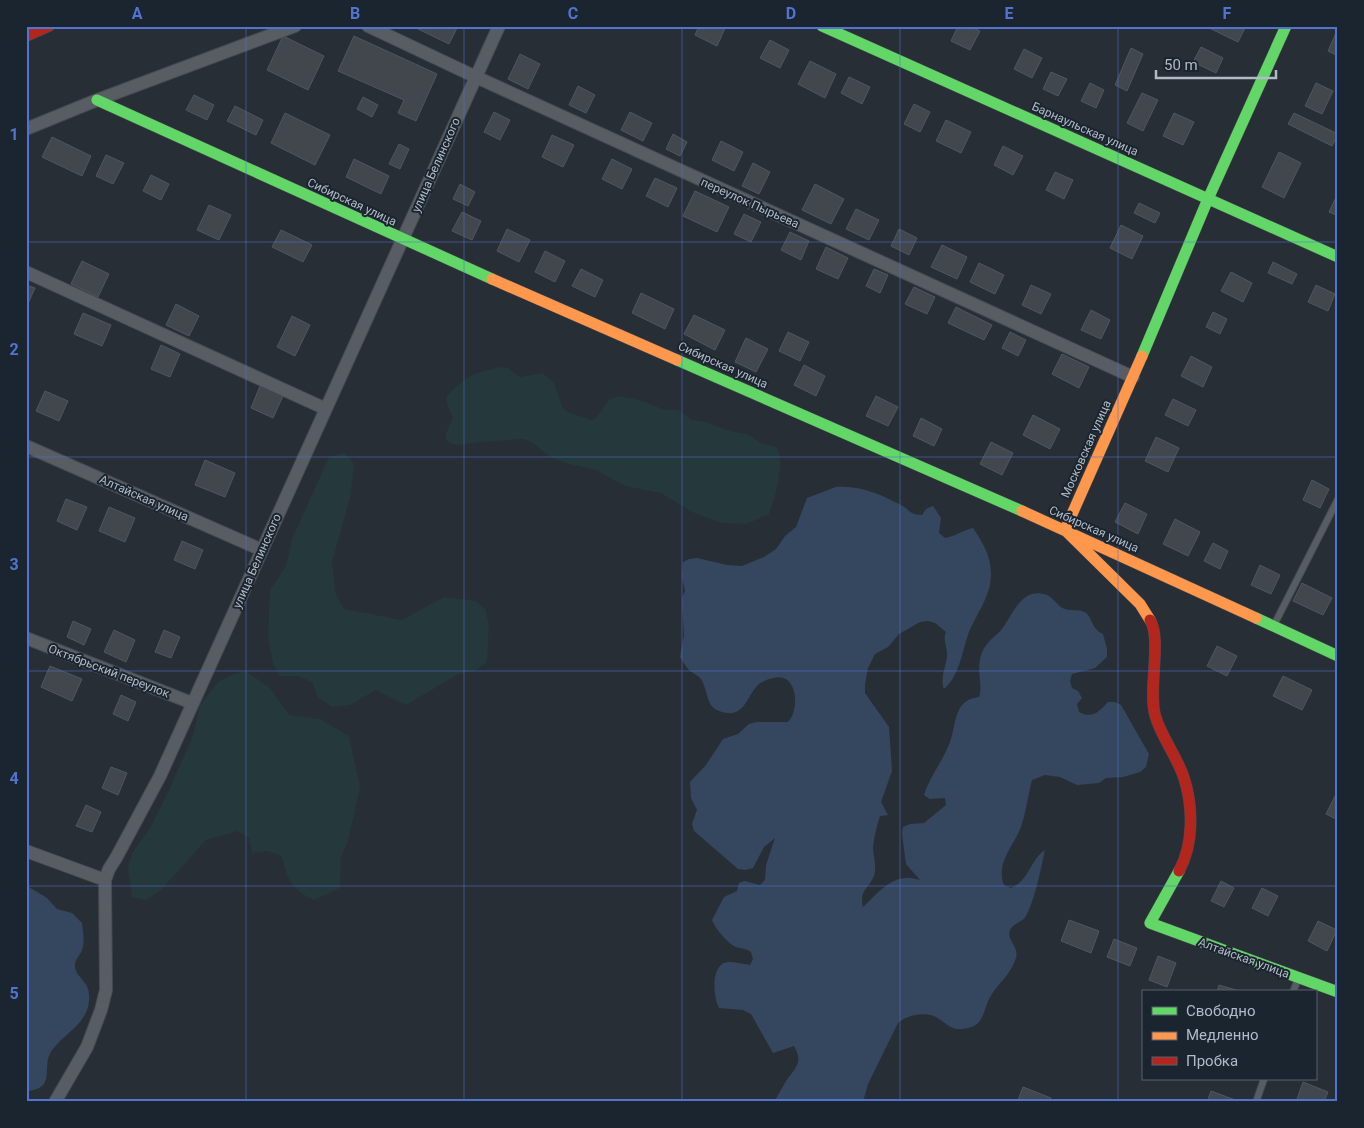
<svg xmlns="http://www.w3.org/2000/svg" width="1364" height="1128" viewBox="0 0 1364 1128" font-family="Roboto,sans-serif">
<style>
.green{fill:#25383b}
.water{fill:#35475f}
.building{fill:#42474e;stroke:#50565d}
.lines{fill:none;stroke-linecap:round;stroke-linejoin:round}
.lane-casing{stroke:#464a50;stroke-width:8}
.street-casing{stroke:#464a50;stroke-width:14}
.fast-casing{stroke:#464a50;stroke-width:12}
.slow-casing{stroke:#464a50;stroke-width:12}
.jam-casing{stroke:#464a50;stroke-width:12}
.lane{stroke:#585d64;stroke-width:6}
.street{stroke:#585d64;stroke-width:12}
.fast{stroke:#63d668;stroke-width:11}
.slow{stroke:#ff974d;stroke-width:11}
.jam{stroke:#b3261e;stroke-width:11}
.grid{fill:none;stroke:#5174d2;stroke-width:1;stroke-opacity:0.55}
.labels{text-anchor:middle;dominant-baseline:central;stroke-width:4;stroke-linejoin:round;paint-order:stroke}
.street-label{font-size:12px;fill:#b1bbc7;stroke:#1b2530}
.neatline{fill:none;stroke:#5174d2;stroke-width:2}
.grid-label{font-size:16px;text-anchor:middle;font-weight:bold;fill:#5174d2}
</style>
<rect width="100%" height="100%" fill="#282e35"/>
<path class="green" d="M500,367L508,368L520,377L543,373L554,383L562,406L567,412L592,420L597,417L610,399L618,396L640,400L662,409L678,410L692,420L706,422L729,431L747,434L761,443L777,447C785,464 776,496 769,514L747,524L722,523L692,512L661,493L625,486L596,470L570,464L552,458L532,443L524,439L479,442L461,445L452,444L446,440V433L453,418L447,405V396C468,374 472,374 500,367Z
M345,453L354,464L350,498L332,562L336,595L344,609L402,620L444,597L476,601L486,610L489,626L487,662L474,672L460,673L406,705L376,690L350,705L332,707L318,697L312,682L298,676H280L273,664L268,635L270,590L286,566L292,539L329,457Z
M246,671L270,688L289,715L320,719L349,736L360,787L348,841L341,857L340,888L314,900C289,888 289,880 281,855L267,851L252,853L249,838L237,831L206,840L161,890L146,900L132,897L128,869L132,853L150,828L169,790L193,736L200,705L218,682L231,675Z"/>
<path class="water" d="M836,487C860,485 880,494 901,505C910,510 910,515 922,515L926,509L933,506L941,518L939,533L945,538C956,536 963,530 973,528C983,543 991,556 991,574C991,596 977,613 969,632C962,651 960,675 944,689C939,676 948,665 947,652C946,644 943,640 946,632L935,623L928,621L920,622L899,634L888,647L875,654L868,668L865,685V693L889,727L892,771L881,802L888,815L880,816C877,826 874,836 873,847C873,855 876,863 875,871C873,887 858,888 863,907C874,897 888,879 905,878C910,877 915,879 920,880L906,864L902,834L903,827L910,824L924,823L946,805L945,798L930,799L924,795C930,776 943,761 950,742C954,731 954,719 960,708C964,701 971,698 979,697C983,686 977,674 980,659C984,643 992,640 1002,629C1013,614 1022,586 1047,595C1054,598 1058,607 1065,609C1070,611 1078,609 1084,612C1093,616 1090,628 1103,634L1107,649V657L1095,668L1072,674L1070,681L1072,688L1078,691L1082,698L1077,704L1079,712C1092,719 1099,712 1108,702H1115L1121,705L1149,754L1146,767L1140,772L1123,777L1106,778L1099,783L1077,785L1060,777L1045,775L1032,780C1028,796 1026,812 1021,827C1014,846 995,863 1004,885L1011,888C1029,881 1030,860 1045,850C1041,868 1035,900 1026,916C1022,923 1013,923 1010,930C1006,940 1019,946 1016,958C1011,975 996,985 989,999C985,1007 984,1017 978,1023C974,1027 966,1029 960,1029C950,1030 943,1020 934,1016C922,1012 907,1015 898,1023L868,1084L863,1102H774C778,1095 782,1088 786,1081C795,1068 804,1063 794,1046L773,1053L751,1014L743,1010L719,1008C713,996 710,963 729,962C736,962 743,964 750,965L753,959L751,952C745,948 743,949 736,947C728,944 714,927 712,920L724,897L737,891L739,883L745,881L760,885L765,880L766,865L775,838L764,847L753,868L745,870L738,869L694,831L692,824L697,810L691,798L690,782L706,765L723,739L738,734L749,724L757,722H788C800,710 798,671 773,678C769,679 763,681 759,684C748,693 746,715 727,713C704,710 710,694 701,679C698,675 692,673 689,670C685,666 683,661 680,657L684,635L682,605V598L685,591L682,577L683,562L689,559L697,558L727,565L742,566L764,557L776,549L785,536L796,527L807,498Z
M29,887L47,898L57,909L72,913L82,923C83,931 85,943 82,950C80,956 74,960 75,967C77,980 91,980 89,1001C87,1024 65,1033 53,1049C39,1066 59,1089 26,1091V889Z"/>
<path class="building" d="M419,26H458L449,44L418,29Z
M699,26H726L717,46L695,35Z
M958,26H969L980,31L970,50L951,41Z
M1205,26H1246L1238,42Z
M1336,33L1338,34V56L1328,51Z
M283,36L324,56L308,90L267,70Z
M354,36L437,74L416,121L398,113L404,100L338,71Z
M770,40L789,50L780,68L760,58Z
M1201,47L1223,58L1216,73L1193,62Z
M1131,48L1143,54L1127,91L1115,85Z
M1024,49L1042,58L1032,78L1014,69Z
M520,54L540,64L528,89L508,79Z
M810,61L836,74L825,98L798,84Z
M1051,72L1067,79L1058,96L1043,89Z
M849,77L870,87L862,104L841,93Z
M1090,83L1104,90L1096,108L1081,101Z
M1316,83L1333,91L1322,114L1305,106Z
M578,86L595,95L586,113L569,105Z
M1142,93L1158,100L1143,131L1127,123Z
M194,95L214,105L207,120L186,110Z
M363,97L378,105L372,117L357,109Z
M914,104L930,112L920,132L904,124Z
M235,106L263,120L256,135L227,121Z
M494,112L510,120L500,140L484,132Z
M630,112L652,123L643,141L621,130Z
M285,113L330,135L315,165L271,143Z
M1174,113L1194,122L1183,145L1163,136Z
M1294,113L1338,134L1332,146L1288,124Z
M946,120L971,132L961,153L936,141Z
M673,134L687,142L680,156L666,149Z
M552,135L574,145L563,167L542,157Z
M52,137L91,156L82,176L42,157Z
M721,141L743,152L734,171L712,160Z
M399,144L409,149L400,169L389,164Z
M1003,146L1023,156L1013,175L994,165Z
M1279,152L1301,163L1284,198L1262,187Z
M106,155L124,163L113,184L96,176Z
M354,159L389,176L381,194L346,177Z
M612,159L632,169L622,189L602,179Z
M753,163L770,172L759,194L742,186Z
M1055,172L1073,180L1064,199L1046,190Z
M151,175L169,184L161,200L143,191Z
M655,178L677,188L668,207L646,196Z
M460,184L475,192L468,206L453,199Z
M815,184L844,199L831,224L802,210Z
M695,191L729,207L717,232L683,216Z
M1338,193V216L1329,212Z
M1139,203L1160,213L1155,223L1134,213Z
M209,205L231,215L219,240L197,230Z
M856,209L879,220L869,240L846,229Z
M462,212L481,221L472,240L452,231Z
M744,214L761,222L751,242L734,234Z
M1121,225L1143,236L1132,259L1110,248Z
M507,229L530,240L519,262L497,251Z
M899,229L917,238L909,255L891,246Z
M281,230L312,245L303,262L272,247Z
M790,232L809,241L801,260L781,250Z
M942,245L967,257L957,279L931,267Z
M826,247L848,258L838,279L816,269Z
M545,251L565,261L555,282L535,272Z
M82,261L109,274L98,297L71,284Z
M1273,262L1297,274L1292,284L1268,273Z
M979,263L1004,275L995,294L970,282Z
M581,269L603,280L595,297L572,286Z
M874,269L888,275L880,293L866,286Z
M1231,272L1252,283L1243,302L1221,291Z
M26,285L35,288L26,308Z
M1031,285L1051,294L1041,314L1022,305Z
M1316,285L1335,294L1328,311L1308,302Z
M914,287L935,297L927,314L905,304Z
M641,293L674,309L665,329L632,313Z
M176,304L199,316L189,336L166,325Z
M956,307L992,325L984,340L948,323Z
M1091,310L1110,320L1101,339L1081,330Z
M1213,312L1227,319L1220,334L1206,327Z
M83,313L111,325L102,346L74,334Z
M694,315L725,330L715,350L684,334Z
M292,316L310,325L295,356L277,347Z
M788,332L809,342L800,361L779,351Z
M1010,332L1026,340L1018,356L1002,348Z
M746,338L768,349L756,372L735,362Z
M161,345L180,354L170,377L151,369Z
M1062,354L1089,367L1079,388L1052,374Z
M1191,356L1212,367L1203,387L1181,376Z
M804,365L825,376L816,396L794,385Z
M260,386L283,396L273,418L251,408Z
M45,391L68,401L59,421L36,411Z
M876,396L898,407L888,426L866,416Z
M1173,399L1196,410L1188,426L1165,415Z
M1033,415L1060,429L1050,449L1023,435Z
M921,418L942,429L934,446L913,436Z
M1156,437L1179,448L1168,472L1145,461Z
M991,442L1013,453L1002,475L980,464Z
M205,460L235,473L225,497L195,485Z
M1312,480L1329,489L1320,508L1303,500Z
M66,499L87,507L77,530L57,521Z
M1125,503L1147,514L1138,534L1115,522Z
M109,507L135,518L125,542L99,531Z
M1175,519L1200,532L1188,556L1163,544Z
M182,541L203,550L195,569L174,560Z
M1213,543L1228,551L1220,569L1204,561Z
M1260,565L1280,575L1271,594L1251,585Z
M1302,583L1332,598L1323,615L1293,601Z
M73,621L91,629L84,645L67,637Z
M114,630L135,640L126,662L104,652Z
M164,630L180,637L171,658L155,652Z
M1217,646L1237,656L1227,676L1207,666Z
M50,666L82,679L72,701L41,687Z
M1283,676L1312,690L1302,710L1273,696Z
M121,695L136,702L128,721L113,714Z
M111,767L127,773L118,795L102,788Z
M1337,792H1338V820L1326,814Z
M86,805L101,812L92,832L76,826Z
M1221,881L1234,888L1224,907L1211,901Z
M1262,888L1278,896L1268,916L1252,908Z
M1069,920L1099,931L1091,953L1061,941Z
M1318,921L1337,930L1327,951L1308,941Z
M1114,939L1137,948L1130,966L1107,957Z
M1158,956L1176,963L1167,987L1149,980Z
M1219,985L1236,990V992H1217Z
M1303,1082L1328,1092L1324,1102H1296Z
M1023,1087L1051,1098L1050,1102H1023L1018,1100Z
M1211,1091L1238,1101V1102H1207Z"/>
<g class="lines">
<defs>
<path id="lane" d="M1274,625L1338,499
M1293,992L1298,979
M1256,1102L1264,1079"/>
<path id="street" d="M368,26L476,77L1133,377
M26,129L97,100L295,26
M26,272L326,409
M26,446L262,550
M26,638L192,703
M26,851L105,880
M55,1102L87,1047L101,1010L106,990L105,880L109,869L116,858L160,776L499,26"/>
<path id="fast" d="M822,26L1338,257
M97,100L492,279
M1142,356L1208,199L1286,26
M677,360L1022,511
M1256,618L1338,656
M1179,871L1150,923L1338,992"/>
<path id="slow" d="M492,279L677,360
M1142,356L1065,530L1140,604L1150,620
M1022,511L1256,618"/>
<path id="jam" d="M26,36L49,26
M1150,620C1162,639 1148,689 1155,715C1161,737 1177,756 1184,778C1193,806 1194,844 1179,871"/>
</defs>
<use href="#lane" class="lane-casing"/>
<use href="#street" class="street-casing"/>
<use href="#fast" class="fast-casing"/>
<use href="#slow" class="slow-casing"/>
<use href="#jam" class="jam-casing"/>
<use href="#lane" class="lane"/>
<use href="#street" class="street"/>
<use href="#fast" class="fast"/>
<use href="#slow" class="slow"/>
<use href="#jam" class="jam"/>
</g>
<path class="grid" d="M246,26V1102M464,26V1102M682,26V1102M900,26V1102M1118,26V1102M26,242H1338M26,457H1338M26,671H1338M26,886H1338"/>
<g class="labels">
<g class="street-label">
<text transform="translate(1085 129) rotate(24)">Барнаульская улица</text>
<text transform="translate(436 165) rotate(-66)">улица Белинского</text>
<text transform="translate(352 202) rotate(25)">Сибирская улица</text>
<text transform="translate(750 203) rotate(24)">переулок Пырьева</text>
<text transform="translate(723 365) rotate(24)">Сибирская улица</text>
<text transform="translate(1086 449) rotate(-66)">Московская улица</text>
<text transform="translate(144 498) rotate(24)">Алтайская улица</text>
<text transform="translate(1094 529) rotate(24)">Сибирская улица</text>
<text transform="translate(257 561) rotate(-66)">улица Белинского</text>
<text transform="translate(109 671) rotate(21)">Октябрьский переулок</text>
<text transform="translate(1244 958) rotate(20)">Алтайская улица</text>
</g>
</g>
<rect width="1364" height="1128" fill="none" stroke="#1b2530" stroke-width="55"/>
<rect x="1142" y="990" width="175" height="90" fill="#1b2530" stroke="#57616c"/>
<rect x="1152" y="1007" width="25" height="8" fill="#63d668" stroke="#57616c"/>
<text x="1186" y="1016" font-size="15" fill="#b1bbc7">Свободно</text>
<rect x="1152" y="1032" width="25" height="8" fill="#ff974d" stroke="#57616c"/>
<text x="1186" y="1040" font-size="15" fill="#b1bbc7">Медленно</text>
<rect x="1152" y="1057" width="25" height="8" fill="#b3261e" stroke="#57616c"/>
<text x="1186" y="1066" font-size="15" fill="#b1bbc7">Пробка</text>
<path d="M1156 70v8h120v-8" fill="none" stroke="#b1bbc7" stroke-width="2.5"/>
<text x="1164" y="70" font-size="15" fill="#b1bbc7" stroke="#1b2530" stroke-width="4" paint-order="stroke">50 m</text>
<rect x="28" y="28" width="1308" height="1072" class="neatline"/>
<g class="grid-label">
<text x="137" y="19">A</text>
<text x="355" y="19">B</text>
<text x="573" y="19">C</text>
<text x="791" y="19">D</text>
<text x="1009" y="19">E</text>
<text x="1227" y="19">F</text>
<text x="14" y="140">1</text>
<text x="14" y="355">2</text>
<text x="14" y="570">3</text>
<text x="14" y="784">4</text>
<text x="14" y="999">5</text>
</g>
</svg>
